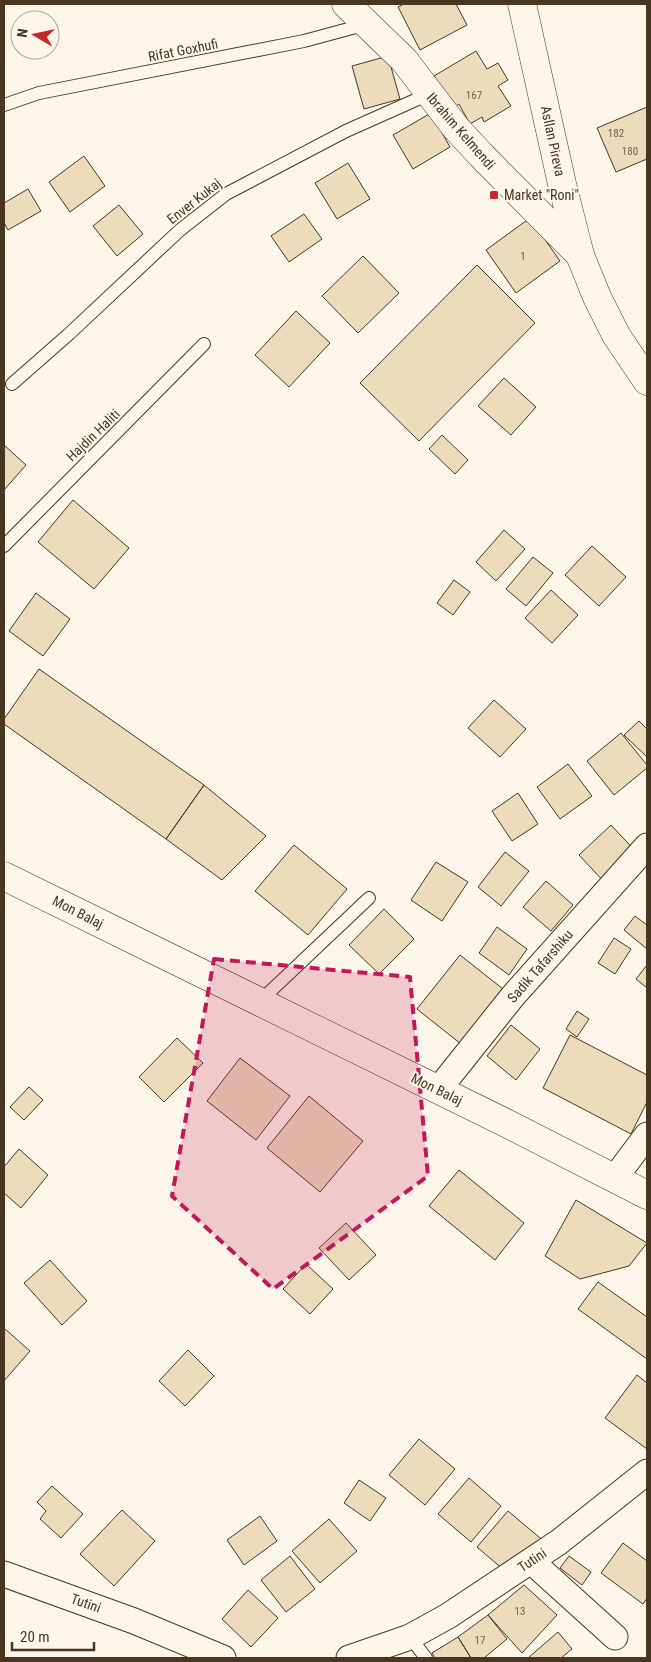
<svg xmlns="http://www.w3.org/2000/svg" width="651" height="1662" viewBox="0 0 651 1662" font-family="'Roboto Condensed',sans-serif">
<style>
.building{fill:#ecdcbc;stroke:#4a3520}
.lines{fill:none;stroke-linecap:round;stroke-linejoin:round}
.lane-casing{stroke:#4a3520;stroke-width:14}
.street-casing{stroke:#4a3520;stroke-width:27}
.secondary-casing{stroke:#4a3520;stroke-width:29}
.primary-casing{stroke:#4a3520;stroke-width:29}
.lane{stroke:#fbf6e9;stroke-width:12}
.street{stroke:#fbf6e9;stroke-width:25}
.secondary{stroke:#fbf6e9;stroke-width:28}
.primary{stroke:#fbf6e9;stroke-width:28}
.marked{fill:#c2185b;fill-opacity:0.2;stroke:#c2185b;stroke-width:4;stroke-dasharray:10 6;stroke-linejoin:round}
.poi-dot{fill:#c62828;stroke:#fbf6e9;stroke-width:2}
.labels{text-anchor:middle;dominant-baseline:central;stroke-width:4;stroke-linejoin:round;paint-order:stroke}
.number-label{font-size:11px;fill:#725f47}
.street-label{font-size:14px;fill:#4a3520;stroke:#fbf6e9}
.poi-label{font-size:14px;fill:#4a3520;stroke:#fbf6e9;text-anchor:start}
</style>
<rect width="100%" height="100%" fill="#fbf6e9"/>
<path class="building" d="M404,4H456L467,25L420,50L398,7Z
M476,51L487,69L498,63L508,80L498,86L511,106L484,122L482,117L470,124L459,104L453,108L434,76Z
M388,56L400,99L364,109L352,66Z
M647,107V159L616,172L597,128Z
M431,113L450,147L413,169L393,135Z
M84,156L105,186L70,212L49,182Z
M348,163L370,199L337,219L315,183Z
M28,189L41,211L8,230L4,223V203Z
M119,205L143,234L117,256L93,226Z
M304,214L322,239L289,262L271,236Z
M530,218L560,261L516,293L486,250Z
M363,256L399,293L358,333L322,296Z
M477,265L535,323L419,441L360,383Z
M296,311L330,343L289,387L255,355Z
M504,378L536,407L511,435L478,406Z
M442,435L468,460L455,474L429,449Z
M4,445L26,465L4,490Z
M73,500L129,548L94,589L38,542Z
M504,530L525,549L496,581L476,562Z
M592,546L626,577L599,606L565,575Z
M533,557L553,573L526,606L506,589Z
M454,580L470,592L453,615L437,603Z
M551,590L578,615L552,643L525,618Z
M36,593L70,619L43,656L9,631Z
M39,669L204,785L166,839L4,724V719Z
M494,700L526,729L500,757L468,728Z
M639,721L647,729V757L624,735Z
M621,733L647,765V768L614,795L587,761Z
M568,764L592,796L560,819L537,787Z
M204,785L266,836L222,880L166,839Z
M518,793L538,824L512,841L492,811Z
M611,825L639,855L607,885L579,855Z
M294,845L347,889L308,935L255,891Z
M505,852L529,871L501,906L478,887Z
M436,862L468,882L442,921L411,900Z
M546,881L573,905L551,931L523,907Z
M384,909L414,939L379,974L349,945Z
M635,916L647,925V949L624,930Z
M497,927L527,949L509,975L479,953Z
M614,938L631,949L615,974L598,963Z
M460,955L503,989L461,1044L417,1009Z
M647,965V988L636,979Z
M577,1011L589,1019L577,1037L566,1029Z
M511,1025L540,1049L516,1080L487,1056Z
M570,1035L647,1075V1102L631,1134L543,1088Z
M177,1038L203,1063L164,1102L139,1077Z
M240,1058L290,1096L256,1140L207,1101Z
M29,1087L43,1100L24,1120L10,1107Z
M309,1096L363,1141L320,1192L267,1148Z
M19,1149L48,1175L21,1208L4,1193V1167Z
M459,1170L524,1223L495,1260L429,1206Z
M576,1200L647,1243L629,1266L580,1279L545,1256Z
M346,1223L376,1255L349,1280L319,1248Z
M50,1260L87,1301L62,1325L24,1283Z
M306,1264L333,1289L310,1314L283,1289Z
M598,1282L647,1317V1359L578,1309Z
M4,1328L30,1351L4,1381Z
M188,1350L214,1376L185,1406L159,1381Z
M637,1375L647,1383V1449L605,1418Z
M419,1439L455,1469L425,1505L389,1475Z
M469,1478L501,1506L471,1542L438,1514Z
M359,1480L386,1498L370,1521L344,1503Z
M52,1486L83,1514L61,1538L40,1519L46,1511L37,1502Z
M122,1510L155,1541L114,1586L80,1554Z
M508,1511L546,1543L505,1571L477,1547Z
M260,1516L277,1541L244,1565L227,1540Z
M329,1519L357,1551L320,1583L292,1551Z
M623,1543L647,1561V1598L643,1604L601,1573Z
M290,1556L315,1589L286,1612L261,1580Z
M569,1556L591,1572L582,1585L560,1568Z
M524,1585L557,1615L522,1653L488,1615Z
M248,1590L278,1618L251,1647L222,1619Z
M488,1615L507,1639L484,1658H471L458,1637Z
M558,1632L572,1649L561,1658H528Z
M458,1637L471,1658H435L432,1653Z"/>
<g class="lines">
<defs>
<path id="lane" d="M4,105L39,93L304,41L367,24
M12,384L69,334L180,230L226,194L346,131L429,94
M4,546L204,344
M259,1002L369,898
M410,1637L426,1658"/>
<path id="street" d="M438,1090L513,996L647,846
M614,1179L647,1135
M531,1561L615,1637
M4,1574L134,1621L223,1658
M349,1658L410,1637L448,1616L559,1542L647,1472"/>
<path id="secondary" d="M346,4L404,60L456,128L481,155L579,254
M522,4L562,184L580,255L597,297L616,335L647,381"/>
<path id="primary" d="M4,876L508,1124L647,1195"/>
</defs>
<use href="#lane" class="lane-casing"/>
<use href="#street" class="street-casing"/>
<use href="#secondary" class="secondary-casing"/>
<use href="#primary" class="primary-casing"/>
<use href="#lane" class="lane"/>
<use href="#street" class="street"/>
<use href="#secondary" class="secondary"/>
<use href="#primary" class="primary"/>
</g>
<path class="marked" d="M214,959L410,977L428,1176L273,1289L172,1196Z"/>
<rect class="poi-dot" x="489" y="190" width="10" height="10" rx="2.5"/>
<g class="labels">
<g class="number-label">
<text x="474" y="95">167</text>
<text x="616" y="133">182</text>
<text x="630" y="151">180</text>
<text x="523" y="256">1</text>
<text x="520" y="1611">13</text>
<text x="480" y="1640">17</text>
</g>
<g class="street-label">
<text transform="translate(183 50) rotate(-11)">Rifat Goxhufi</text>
<text transform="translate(461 131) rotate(49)">Ibrahim Kelmendi</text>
<text transform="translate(553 141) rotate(78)">Asllan Pireva</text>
<text transform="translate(194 201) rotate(-38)">Enver Kukaj</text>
<text transform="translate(93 435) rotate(-44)">Hajdin Haliti</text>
<text transform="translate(78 912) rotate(27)">Mon Balaj</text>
<text transform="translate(540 966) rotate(-49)">Sadik Tafarshiku</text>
<text transform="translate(437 1089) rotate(26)">Mon Balaj</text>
<text transform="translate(532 1560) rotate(-34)">Tutini</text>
<text transform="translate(86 1603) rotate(20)">Tutini</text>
</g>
<g class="poi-label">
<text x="504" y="195">Market "Roni"</text>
</g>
</g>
<rect width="651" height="1662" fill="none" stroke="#4a3520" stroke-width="10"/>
<g transform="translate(35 35) rotate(279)"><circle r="24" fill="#fbf6e9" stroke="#b4a999"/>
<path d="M0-4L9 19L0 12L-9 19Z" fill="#c62828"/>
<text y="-8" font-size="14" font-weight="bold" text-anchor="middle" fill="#4a3520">N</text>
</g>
<path d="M12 1642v8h82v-8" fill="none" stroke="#4a3520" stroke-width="2.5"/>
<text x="20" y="1642" font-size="15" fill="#4a3520" stroke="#fbf6e9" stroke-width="4" paint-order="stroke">20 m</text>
</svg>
